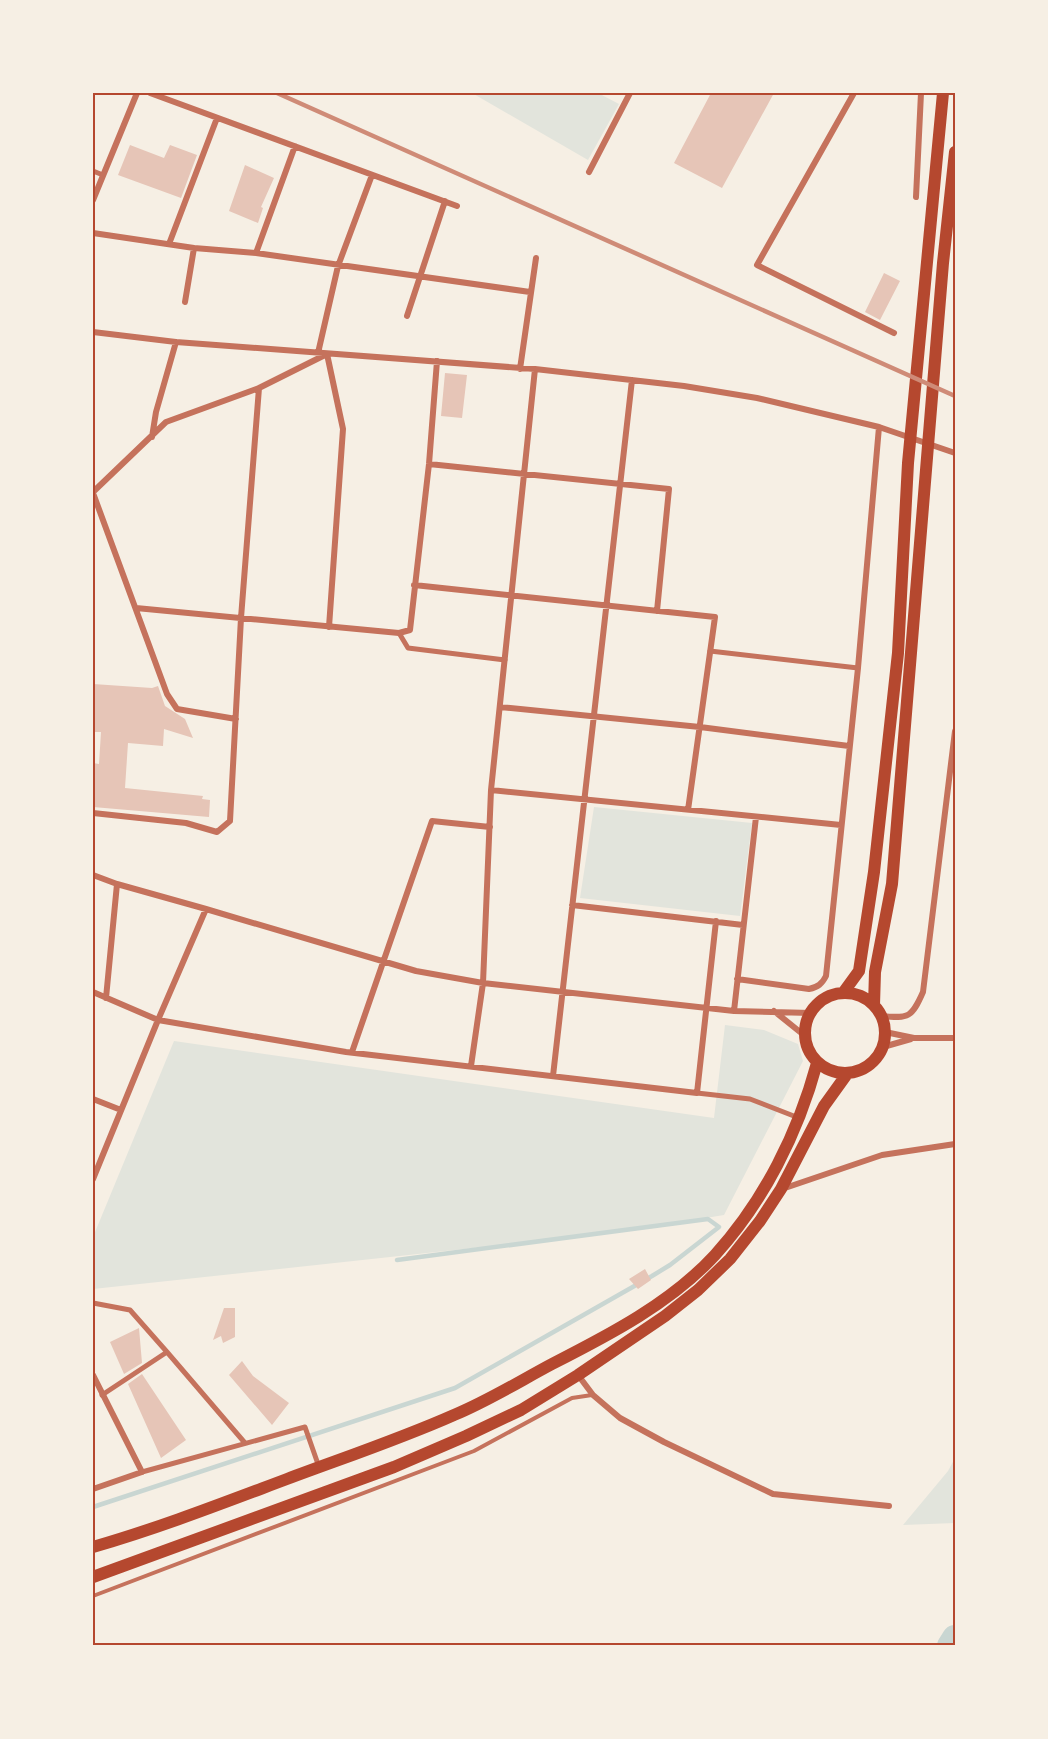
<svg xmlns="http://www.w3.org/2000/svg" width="1048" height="1739" viewBox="0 0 1048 1739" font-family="'Public Sans',sans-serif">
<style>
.green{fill:#e2e4dc}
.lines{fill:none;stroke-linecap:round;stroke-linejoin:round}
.stream{stroke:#c9d6d2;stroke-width:4.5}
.river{stroke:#c9d6d2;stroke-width:26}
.building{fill:#e6c5b7}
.service{stroke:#c5725c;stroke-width:4}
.pedestrian{stroke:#c5725c;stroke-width:5}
.minor{stroke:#c5725c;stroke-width:6}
.primary{stroke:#b5482f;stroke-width:12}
.rail{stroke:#cf8b77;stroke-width:4.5}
.neatline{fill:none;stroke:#b5482f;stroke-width:2}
</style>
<rect width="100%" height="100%" fill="#f6efe4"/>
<path class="green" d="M472,93H598L619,104L588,160Z
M594,807L752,823L740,916L580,898Z
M725,1025L764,1030L798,1044L803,1061L724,1215L613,1233L93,1289V1237L174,1041L714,1118Z
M955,1458V1523L903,1525L948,1471Z"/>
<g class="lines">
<path class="stream" d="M93,1507L455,1388L652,1276L670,1265L719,1227L708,1219L397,1260"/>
<path class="river" d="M950,1646L955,1638"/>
</g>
<path class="building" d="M711,93H774L722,188L674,163Z
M130,145L164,158L170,145L197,155L181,198L118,175Z
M245,165L274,178L261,207L263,208L258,223L229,211Z
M884,273L900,281L880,320L865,312Z
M445,373L467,375L462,418L441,416Z
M93,684L152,688L158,686L165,706L185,719L193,738L164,729L163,746L128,743L125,788L203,796L202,799L210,800L209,817L93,807V763L99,764L101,732H93Z
M645,1269L651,1280L638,1289L629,1279Z
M224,1308H235V1337L223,1343L221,1336L213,1340Z
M139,1328L142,1363L124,1374L110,1342Z
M242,1361L253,1376L289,1403L272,1425L229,1375Z
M142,1374L186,1440L161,1458L128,1384Z"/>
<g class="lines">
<path class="service" d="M93,1596L474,1451L572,1398L592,1395"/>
<path class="pedestrian" d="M93,171L103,175
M399,633L408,648L505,660
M710,651L858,668
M697,1093L750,1099L799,1118
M93,1303L130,1310L167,1352
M102,1395L167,1352L245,1443
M142,1472L305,1427L319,1467"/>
<path class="minor" d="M150,93L457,206
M854,93L757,265L894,333
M589,172L630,93
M916,197L921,93
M93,200L137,93
M93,233L194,248L256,253L530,292
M169,244L217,118
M256,253L295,146
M185,302L194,248
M407,316L445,201
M93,332L176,342L535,369L684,386L757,398L879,427L955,453
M318,353L338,266L372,175
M520,369L536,258
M152,437L156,412L176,342
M429,464L669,489L657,611
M93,492L166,422L259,388L327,354L343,429L329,627
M93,493L167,694L177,709L236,719
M414,585L715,617L688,810
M136,608L399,633L410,630L429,464L437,361
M500,707L700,727L849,746
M491,790L841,825
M93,813L186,823L217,832L230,821L241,618L259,388
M93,875L117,884L206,909L416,971L483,983L734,1011L811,1013
M572,905L743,925
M737,979L809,989C818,987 822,984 826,976L858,668L879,427
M93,992L158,1020L346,1052L697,1093L716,921
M106,998L117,884
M734,1011L756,817
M774,1011L805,1036
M882,1016C909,1019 912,1017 923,992L955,731
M885,1032L914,1038H955
M883,1047L911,1039
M352,1052L432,821L490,827
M471,1066L483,983L491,790L535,369
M553,1076L632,380
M93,1099L121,1110
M93,1179L158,1020L206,909
M782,1189L882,1155L955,1144
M93,1375L142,1472L93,1489
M578,1375L593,1395L620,1418L664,1442L773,1494L889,1506"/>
<path class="primary" d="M843,993L859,971L874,872L898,653L908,463L943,93
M805 1033a40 40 0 1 1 80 0a40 40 0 1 1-80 0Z
M874,1005L875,972L892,884L943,263L955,152
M93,1547C159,1528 223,1503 287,1479C343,1458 400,1439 454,1415C488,1401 520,1381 552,1364C609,1335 671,1303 715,1255C764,1201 798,1133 817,1063
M93,1577L394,1467L466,1436L521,1410L578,1375L665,1316L698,1290L730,1259L760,1221L781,1189L824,1106L847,1074"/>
<path class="rail" d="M277,93L955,396"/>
</g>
<rect width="1048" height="1739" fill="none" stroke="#f6efe4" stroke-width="189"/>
<rect x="94" y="94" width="860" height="1550" class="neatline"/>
</svg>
